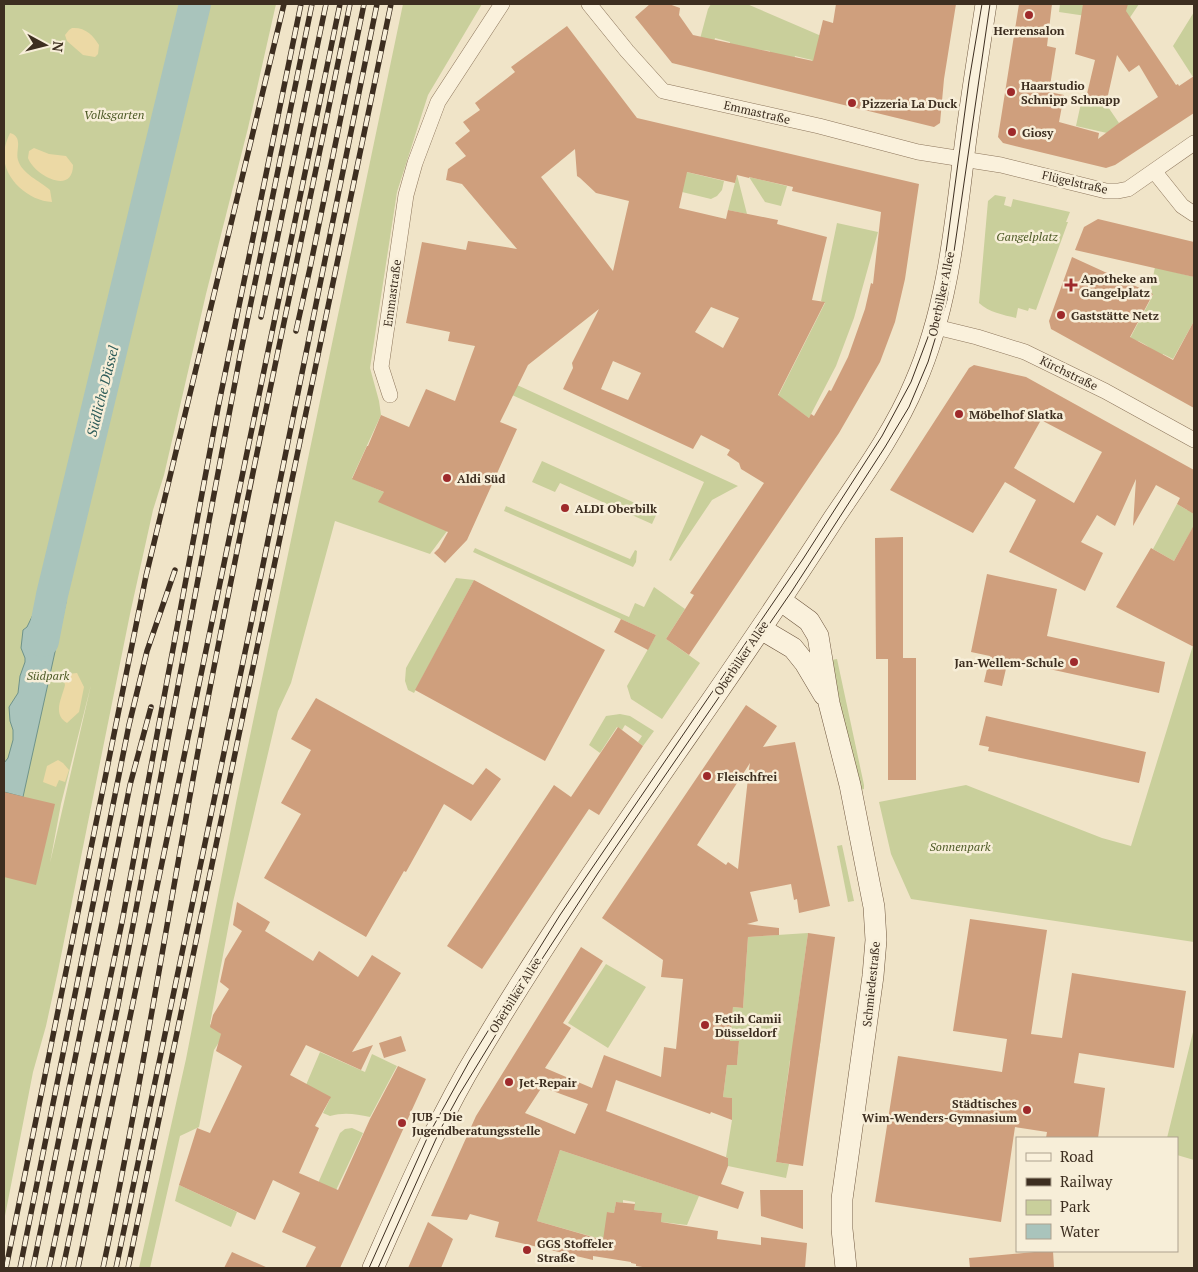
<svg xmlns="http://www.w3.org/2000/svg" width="1198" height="1272" viewBox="0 0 1198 1272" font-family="'PT Serif',serif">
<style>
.green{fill:#c9cf9b;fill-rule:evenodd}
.sand{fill:#ecd9a5}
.water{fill:#a9c4bc;stroke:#6f938a}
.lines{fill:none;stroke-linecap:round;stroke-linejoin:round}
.river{stroke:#a9c4bc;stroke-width:32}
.building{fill:#cf9f7d;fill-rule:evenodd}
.street-casing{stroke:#8d765c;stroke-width:16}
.secondary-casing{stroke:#6f573f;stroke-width:22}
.street{stroke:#faf1dc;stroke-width:15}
.secondary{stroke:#faf1dc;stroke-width:21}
.tram{stroke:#3d2e20;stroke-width:1}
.rail-casing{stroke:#3d2e20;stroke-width:5.5}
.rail{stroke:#f7eed8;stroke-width:4;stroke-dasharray:11;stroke-linecap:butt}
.poi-dot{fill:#9e2a2b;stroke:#f7eed8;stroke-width:2}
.labels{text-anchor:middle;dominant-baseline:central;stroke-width:5;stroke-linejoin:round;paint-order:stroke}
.poi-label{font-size:12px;font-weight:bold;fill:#3d2e20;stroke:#f7eed8;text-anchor:start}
.street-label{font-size:12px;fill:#3d2e20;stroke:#f7eed8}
.park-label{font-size:12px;font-style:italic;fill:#4d5a26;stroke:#f7eed8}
.water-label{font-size:14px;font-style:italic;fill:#2f5d5a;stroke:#f7eed8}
</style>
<rect width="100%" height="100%" fill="#f0e4c8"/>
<path class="green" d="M4,4H276L248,128L206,294L164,475L153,510L130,614L58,971L46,1026L33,1072L4,1221ZM91,685L50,863L61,804Z
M403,4H482L428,95L397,192L370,368L379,401L381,415L352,478L453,523L430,554L335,521L291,683L278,711L233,902L210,1024L223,1036L214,1050L199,1127L180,1136L150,1268H139L186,1059L236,803Z
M711,4H747L819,35L831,38L811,65L812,60L795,56L794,61L769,56L770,51L729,46L730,42L715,38L714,42L700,39L708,9Z
M1060,4H1139L1127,22L1059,12Z
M1194,12V76L1193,77L1173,46Z
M1086,98L1106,104L1119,123L1107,133L1076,126L1081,103H1084Z
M641,161L724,181L722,190L717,196L711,199L682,192Z
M737,175L747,214L728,210Z
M749,177L787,186L781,206L765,202Z
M995,195L1006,197L1004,205L1011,207L1013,199L1070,212L1066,222H1068L1036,310L1029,308L1028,311L1018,308L1016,318C1004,315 988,312 979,303L988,201Z
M837,223L878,232L854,318L836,366L809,418L778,396L825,303L821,301Z
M1155,267L1194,277V321L1173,359L1163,354L1161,358C1151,349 1142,339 1129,340L1153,295L1150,293Z
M517,385L725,480L738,486L712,500L671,561L669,560L704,482L512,395Z
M542,461L657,513L652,524L560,483L555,492L532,482Z
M1177,504L1187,510L1194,508V530L1192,529L1174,561L1153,549Z
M506,506L630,559L635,550L637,551L636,562L633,567L504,511Z
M475,548L629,617L635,603L644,607L654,587L685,609L666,639L700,663L662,719L631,699L627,686L656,635L473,552Z
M456,578L474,580L414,693L408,690L405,681L406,668Z
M1194,642V942L911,899L891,854L879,802L966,785L1102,838L1131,846Z
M837,659L864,785V789L861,790L858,788L831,660Z
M620,714L630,716L654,731L643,746L638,742L642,736L625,725L622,730L617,727L600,753L589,745L606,716Z
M842,845L854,901L848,902L837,846Z
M808,933L794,1034L821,1038L817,1064L790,1060L776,1162L789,1164L786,1178L728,1166V1158L726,1157L732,1120V1098L723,1097L727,1065H737L739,1041H730L733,1007L743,1008L748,937Z
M606,964L646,987L608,1048L568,1023Z
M1194,1028V1160L1177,1155V1138H1167Z
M320,1052L365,1072L372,1054L397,1066L370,1117C356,1114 344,1112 330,1116L323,1113L330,1099L306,1085Z
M352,1128L363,1133L329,1205L312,1197L340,1133L345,1129Z
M560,1150L699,1196L687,1225L661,1222L662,1213L634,1210L635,1202L623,1200V1203L616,1202L614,1213L607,1212L608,1255L597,1238L537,1221Z
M179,1185L237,1212L231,1227L175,1201Z"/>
<path class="sand" d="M72,28C85,27 93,35 99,45L98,54L95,57L83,55L67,41L65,35L69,30Z
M10,133C24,137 15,151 18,160C22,174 40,181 50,190L52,202C28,201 2,178 4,152C5,146 7,139 10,133Z
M34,148L49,154L66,156L73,165C73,196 34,175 28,158L29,151Z
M77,673L84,687L79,712L67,723C52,714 62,698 65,685L64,681L68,674Z
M58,760L63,763L69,770L65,782L59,780L56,787L43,782L47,766Z"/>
<path class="water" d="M42,596L66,602L23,797L4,792V763L8,758L13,740V730L10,721L9,707L18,693L20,676L25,662V658L21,648L23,630L27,627Z"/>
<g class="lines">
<path class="river" d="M43,641L52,595L195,4"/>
</g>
<path class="building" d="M650,4H669L680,8L679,15L693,35L813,61L823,20L833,23L836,4H956L944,79L940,123L934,127L672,63L635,17Z
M1019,4H1052L1047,46L1056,48L1049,92L1064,95L1059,122L1099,133L1098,139L1119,123L1158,97L1139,65L1129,72L1117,55L1106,104L1086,98L1095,60L1075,54L1083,4H1128L1126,11L1176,85L1178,84L1179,86L1194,76V113L1115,165L1106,168L1003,143L998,137Z
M567,26L637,118L919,184L905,279L895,322L880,362L839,433L689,655L666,639L694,595L690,593L764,483L741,469L739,463L727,455L730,450L701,435L693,449L563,389L573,368L572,363L599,309L528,365L500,422L517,429L467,540L445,563L434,553L439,548L448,532L378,502L384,492L352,479L367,446H368L381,415L409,427L426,389L455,401L475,346L448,341L450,332L406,323L422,242L466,250L468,241L517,249L462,184L446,180L448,169L466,156L455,143L470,131L463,122L480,110L475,103L515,72L511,67ZM575,149L577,176L580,178L596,193L629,201L613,271L541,177ZM687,172L735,183L737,175L749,178V177L793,187L792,191L881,212L873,284L871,283L865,309L848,357L831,391L829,390L814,416L811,414L809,418L778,395L825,302L812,300L827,237L777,224L778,220L728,210L726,219L679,208ZM711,307L739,318L723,348L695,332ZM613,361L641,373L628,400L601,389Z
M1098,219L1194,242V277L1075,250L1084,227Z
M1072,257L1153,294L1130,337L1173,360L1194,321V408L1051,329L1049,321Z
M974,365L1026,377L1194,470V514L1177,504L1180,498L1156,485L1133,526L1136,479L1115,526L1097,515L1081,542L1103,553L1085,591L1009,552L1036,500L1005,482L973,533L890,490L969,368ZM1041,420L1102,452L1074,503L1014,468Z
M1194,525V647L1116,607L1151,548L1174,561Z
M903,537V658H916V780H888V659H876L875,538Z
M987,574L1057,589L1047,636L1165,662L1159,693L1008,660L1002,686L984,682L990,656L971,652Z
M474,580L605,650L545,761L415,690Z
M621,619L656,635L648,650L614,632Z
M316,698L473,785L486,768L501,779L471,821L444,804L406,872L404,871L366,937L264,878L301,814L281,803L311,750L291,739Z
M746,705L777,726L763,747L795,742L830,906L799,913L797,899L794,900L791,884L750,892L758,921L747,924L779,928V935L748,937L743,1008L733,1007L730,1041H739L737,1065H727L723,1097L732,1098V1120L711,1112L710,1114L616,1080L606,1111L728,1158V1166L721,1184L744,1192L738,1209L560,1150L537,1221L603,1240L607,1212L614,1213L616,1202L635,1204L634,1210L662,1213L661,1222L718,1231L717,1239L761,1245V1237L807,1243L805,1268H649L636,1266V1264L631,1263V1262L593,1256V1260L495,1237L499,1222L470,1214L467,1220L431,1216L476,1116L581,947L603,961L563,1023L571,1028L545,1068L592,1088L604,1055L661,1077L664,1047L676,1049L683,979L661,977L663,960L602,918ZM750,763L749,769L738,869L728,862L726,865L697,845ZM542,1087L588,1104L575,1134L525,1113Z
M986,716L1146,752L1139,783L988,751L989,747L979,745Z
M618,727L643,746L599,815L589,809L482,969L447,946L554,785L571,797Z
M4,792L55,804L36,885L4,877Z
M237,902L270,922L265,931L313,961L319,951L358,977L372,955L401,973L352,1052L373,1045L361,1070L306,1045L290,1075L331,1097L315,1126L319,1128L299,1173L338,1190L370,1119L398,1066L426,1079L340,1268H305L316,1247L282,1232L300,1193L273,1180L255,1220L179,1185L197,1128L210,1133L242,1066L216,1051L221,1034L210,1027L213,1015L229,989L220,982L225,959L242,931L233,925Z
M970,919L1047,930L1031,1034L1062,1038L1072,973L1186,991L1174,1068L1079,1053L1074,1083L1105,1088L1098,1138H1046L1047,1132L1015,1127L1001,1222L875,1202L898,1056L1002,1072L1007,1039L953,1031Z
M808,933L835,937L803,1166L776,1162Z
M401,1036L406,1051L384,1058L379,1043Z
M760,1190H803V1229L761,1216Z
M428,1222L453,1239L441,1268H408Z
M1045,1251H1053L1054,1268H970L969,1258Z
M232,1252L268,1268H224Z"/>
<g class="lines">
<defs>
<path id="street" d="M589,4L627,51L663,91L819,126L918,152L1001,165L1106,191H1118L1128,189L1194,143
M1154,171L1182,206L1194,214
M936,327L977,337L1025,352L1105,391L1194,440
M390,395L381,367L406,195L415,163L438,102L502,4"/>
<path id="secondary" d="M780,600L809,621L818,636L829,703L850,785L874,907L876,940L873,976L842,1199V1229L846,1268
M761,629L793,648L805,663L824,695
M373,1268C402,1203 431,1136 466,1074C540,946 626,824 710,703C752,642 794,580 834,518C863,475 895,431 915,383C948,308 955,226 965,146C971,98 979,51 986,4"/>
</defs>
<use href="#street" class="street-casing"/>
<use href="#secondary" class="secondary-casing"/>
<use href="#street" class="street"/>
<use href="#secondary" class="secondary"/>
<path class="tram" d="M369,1268L429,1134L470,1060L560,915L803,559L882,436L911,382L931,329L942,282L969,81L982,4
M378,1268L440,1130L459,1095L542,959L598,873L792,591L885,447L909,407L928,362L947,300L990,4"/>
<defs>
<path id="rail" d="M261,317L326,4
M296,331L310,268L364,4
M6,1268L146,576L284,4
M20,1268L129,725L147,651L175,570
M33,1268L130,785L151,707
M49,1268L122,922L218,408L301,4
M63,1268L118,1005L240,356L312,4
M78,1268L340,4
M103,1268C142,1084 170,899 205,714C250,477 302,241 350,4
M116,1268L252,619L377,4
M128,1268L391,4"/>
</defs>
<use href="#rail" class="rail-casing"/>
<use href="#rail" class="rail"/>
</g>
<g class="poi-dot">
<circle cx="1029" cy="15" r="5"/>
<circle cx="1011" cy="92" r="5"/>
<circle cx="852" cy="103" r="5"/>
<circle cx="1012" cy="132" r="5"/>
<path d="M1068.5 277.5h5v5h5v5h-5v5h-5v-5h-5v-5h5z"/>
<circle cx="1061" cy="315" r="5"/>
<circle cx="959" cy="414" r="5"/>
<circle cx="447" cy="478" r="5"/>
<circle cx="565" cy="508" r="5"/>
<circle cx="1074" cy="662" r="5"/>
<circle cx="707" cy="776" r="5"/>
<circle cx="705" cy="1025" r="5"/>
<circle cx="509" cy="1082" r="5"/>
<circle cx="1027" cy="1110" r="5"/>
<circle cx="402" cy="1123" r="5"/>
<circle cx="527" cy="1250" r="5"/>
</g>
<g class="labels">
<g class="poi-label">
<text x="1029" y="30" text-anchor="middle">Herrensalon</text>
<text x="1021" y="85">Haarstudio<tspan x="1021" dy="14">Schnipp Schnapp</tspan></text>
<text x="862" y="103">Pizzeria La Duck</text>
<text x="1022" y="132">Giosy</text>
<text x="1081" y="278">Apotheke am<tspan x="1081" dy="14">Gangelplatz</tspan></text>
<text x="1071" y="315">Gaststätte Netz</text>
<text x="969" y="414">Möbelhof Slatka</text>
<text x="457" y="478">Aldi Süd</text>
<text x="575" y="508">ALDI Oberbilk</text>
<text x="1064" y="662" text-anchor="end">Jan-Wellem-Schule</text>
<text x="717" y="776">Fleischfrei</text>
<text x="715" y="1018">Fetih Camii<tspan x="715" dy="14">Düsseldorf</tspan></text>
<text x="519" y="1082">Jet-Repair</text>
<text x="1017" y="1103" text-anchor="end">Städtisches<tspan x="1017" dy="14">Wim-Wenders-Gymnasium</tspan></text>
<text x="412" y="1116">JUB - Die<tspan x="412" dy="14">Jugendberatungsstelle</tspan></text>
<text x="537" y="1243">GGS Stoffeler<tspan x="537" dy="14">Straße</tspan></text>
</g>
<g class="street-label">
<text transform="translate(757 112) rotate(13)">Emmastraße</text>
<text transform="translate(1075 182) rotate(13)">Flügelstraße</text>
<text transform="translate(392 293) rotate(-82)">Emmastraße</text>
<text transform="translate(941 294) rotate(-78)">Oberbilker Allee</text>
<text transform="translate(1069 373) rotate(26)">Kirchstraße</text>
<text transform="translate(741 658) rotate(-56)">Oberbilker Allee</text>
<text transform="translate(871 984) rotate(-84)">Schmiedestraße</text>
<text transform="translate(515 995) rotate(-58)">Oberbilker Allee</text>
</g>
<g class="park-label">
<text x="114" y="114">Volksgarten</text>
<text x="1027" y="236">Gangelplatz</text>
<text x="48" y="675">Südpark</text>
<text x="960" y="846">Sonnenpark</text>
</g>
<g class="water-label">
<text transform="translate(102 391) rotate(-76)">Südliche Düssel</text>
</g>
</g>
<rect width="1198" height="1272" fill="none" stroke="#3d2e20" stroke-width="10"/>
<rect x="1016" y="1137" width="162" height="115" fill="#f7eed8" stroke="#ada18e"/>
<rect x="1026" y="1153" width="25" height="8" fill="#faf1dc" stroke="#ada18e"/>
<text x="1060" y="1162" font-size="15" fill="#3d2e20">Road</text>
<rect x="1026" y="1178" width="25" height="8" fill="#3d2e20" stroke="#ada18e"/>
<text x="1060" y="1187" font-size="15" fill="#3d2e20">Railway</text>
<rect x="1026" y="1200" width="25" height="15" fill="#c9cf9b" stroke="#ada18e"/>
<text x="1060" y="1212" font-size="15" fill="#3d2e20">Park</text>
<rect x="1026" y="1224" width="25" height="15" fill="#a9c4bc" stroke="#ada18e"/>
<text x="1060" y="1237" font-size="15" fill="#3d2e20">Water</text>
<g transform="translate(45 45) rotate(97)" stroke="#f7eed8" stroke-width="4" paint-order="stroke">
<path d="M0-4L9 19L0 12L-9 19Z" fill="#3d2e20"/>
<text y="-8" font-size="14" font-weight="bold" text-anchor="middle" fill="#3d2e20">N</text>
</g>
</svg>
